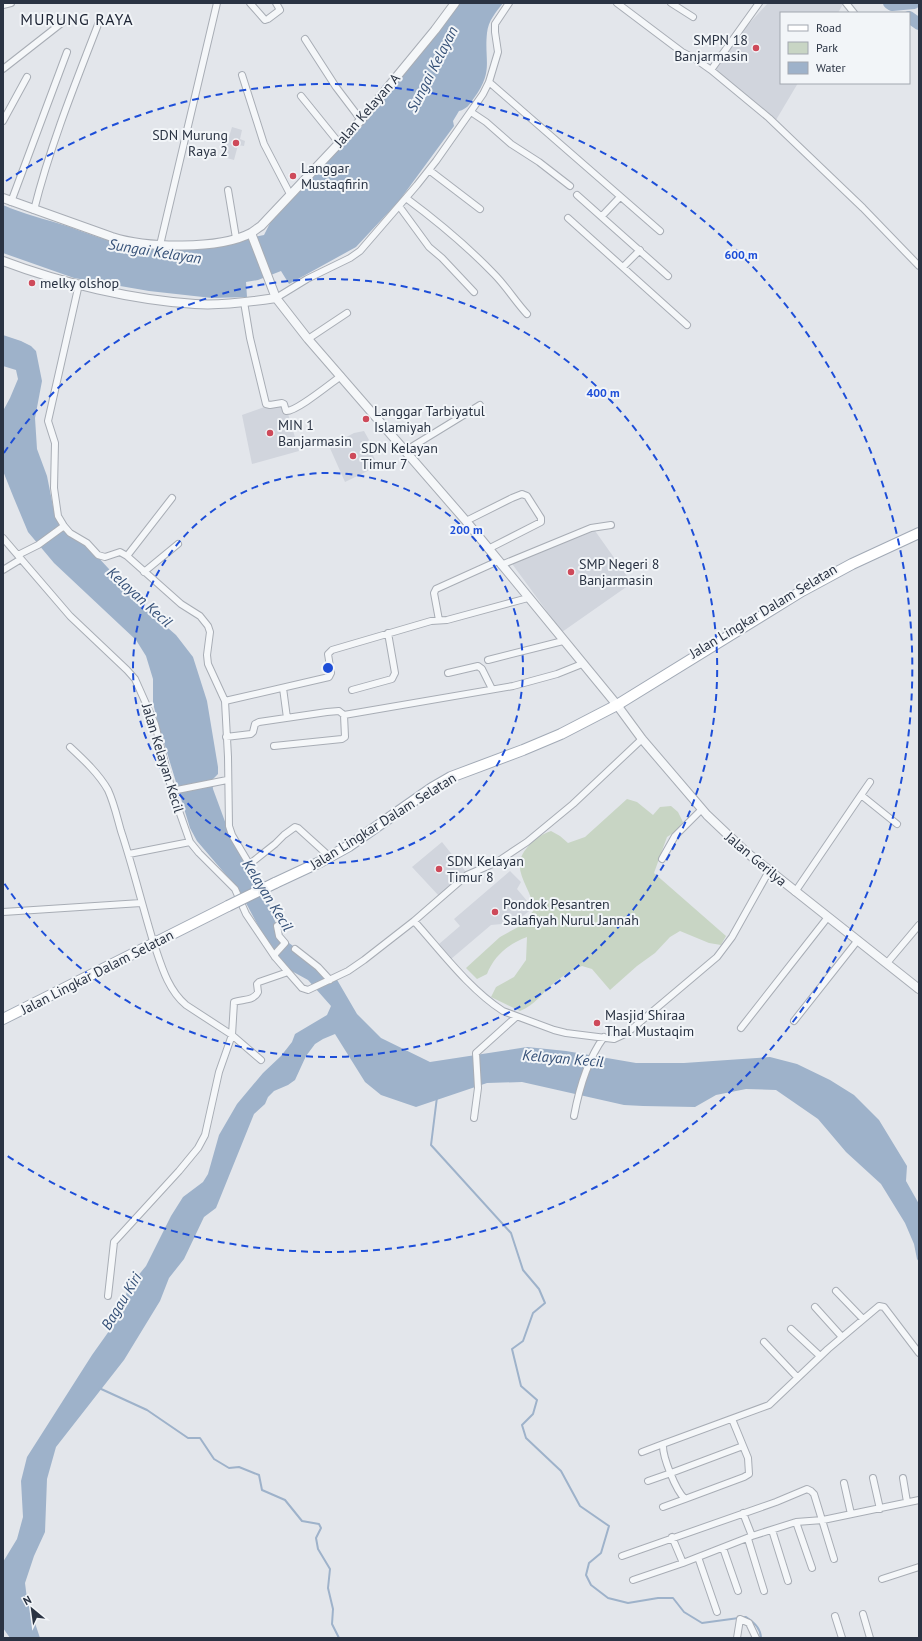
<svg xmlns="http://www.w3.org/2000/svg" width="922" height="1641" viewBox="0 0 922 1641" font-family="'PT Sans',sans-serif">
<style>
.built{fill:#d1d5dd}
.green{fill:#c8d5c4}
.water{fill:#9eb2ca}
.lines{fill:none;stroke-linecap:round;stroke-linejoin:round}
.stream{stroke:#9eb2ca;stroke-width:2}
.river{stroke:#9eb2ca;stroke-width:12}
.minor-casing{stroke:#a8adb5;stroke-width:8}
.tertiary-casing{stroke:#a8adb5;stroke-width:10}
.primary-casing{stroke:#a2aab6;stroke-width:12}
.minor{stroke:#f5f7f9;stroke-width:6}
.tertiary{stroke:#f5f7f9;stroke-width:8}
.primary{stroke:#fff;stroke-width:10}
.primary-bridge-casing{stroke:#a2aab6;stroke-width:12;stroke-linecap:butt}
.primary-bridge{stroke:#fff;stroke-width:10}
.ring{fill:none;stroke:#1d4ed8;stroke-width:2;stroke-dasharray:7 5}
.poi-dot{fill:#ce4a5a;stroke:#f2f5f8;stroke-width:1.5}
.labels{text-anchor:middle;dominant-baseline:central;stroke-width:4;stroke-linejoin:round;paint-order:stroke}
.poi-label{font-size:14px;fill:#2a3343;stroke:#f2f5f8;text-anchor:start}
.street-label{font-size:14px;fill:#2a3343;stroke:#f2f5f8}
.water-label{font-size:15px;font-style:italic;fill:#355077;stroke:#f2f5f8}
.quarter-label{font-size:16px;letter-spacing:1px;fill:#1d2434;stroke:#f2f5f8}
.centre{fill:#1d4ed8;stroke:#f2f5f8;stroke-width:2}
.ring-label{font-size:12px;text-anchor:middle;font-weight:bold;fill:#1d4ed8;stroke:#f2f5f8;stroke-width:4;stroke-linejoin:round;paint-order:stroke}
</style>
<rect width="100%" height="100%" fill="#e3e6eb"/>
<path class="built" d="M768,3L843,4L838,13H781V83H798L776,120L715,69L746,27Z
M232,127L242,130L240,139L245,141L244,146L238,145L234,160L223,157Z
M284,400L299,451L252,464L242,415Z
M364,431L369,440L367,442L378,466L345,482L329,446L354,433Z
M593,528L632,583L562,632L510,561Z
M442,842L466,872L439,896L412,867Z
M510,871L521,882L517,889L533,908L514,923L491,925L451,959L439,944L460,926L454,919Z"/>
<path class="green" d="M627,799L637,802L653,815L660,807L671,806L678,812L683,822L676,831L667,837L654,873L726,936L721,945L709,943L680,931L670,937L655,953L637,966L610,990L592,969L582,966C572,970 562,976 554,983C542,993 535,1005 520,1011L491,997L496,987L514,977L526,960L527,937C508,944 494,956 487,974L477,979L466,968L500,937L520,926L534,910C532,888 509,870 526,849C533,840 540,835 551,831L560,836L568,843L585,837Z"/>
<path class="water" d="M458,3H503C496,12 488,21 487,33C484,61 494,71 474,98C469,105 467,109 459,111L453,121L454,126L399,201L356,247L289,284L281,271L258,280L246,282L247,297L212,298L149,291L74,278L3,253V205C23,214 45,219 67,226C86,233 105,240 125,245C171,255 219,244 264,235L271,221Z
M3,335L21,341L31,346L36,351L42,381L35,418L37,449L47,476L54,511L60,526L84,542L145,608L176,635L193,657L207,701L218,767V774L212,780L213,789L227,827L267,898L279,933L285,940L316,963L327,975L336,978L357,1014L381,1038L430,1062L527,1047L566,1051L636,1063H684L770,1057L797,1064L830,1080L854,1095L879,1120L907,1166L906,1181L919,1204L918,1209L919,1262L917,1259L914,1244L905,1223L881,1184L846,1152L818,1119L776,1090L746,1089L716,1095L695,1107L643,1106L624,1105L522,1082L487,1083L416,1107L381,1095L365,1082L335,1034L323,1039L315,1044L306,1056L295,1080L288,1085L274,1091L268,1097L265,1104L254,1114L216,1208L204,1217L184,1259L169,1278L160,1301L124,1360L56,1447L47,1479L45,1532L34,1556L25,1583L27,1599L40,1638H10L3,1628V1562L17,1539L23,1517L21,1481L27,1457L92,1355L124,1310L127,1289L146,1266L171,1216L183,1197L203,1182L208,1174L219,1135L237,1104L263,1073L281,1056L292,1042L295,1034L327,1015L331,1006L308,980L288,969L261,931L239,890L197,841L190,828L158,723L153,703V679L146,656L136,640L54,563L28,532L13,496L3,471V411L10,398L18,379L16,370L3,366Z"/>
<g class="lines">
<path class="stream" d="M437,1097L431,1145L511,1233L523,1270L539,1289L545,1303L533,1313L523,1341L512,1349L521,1386L537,1400L533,1414L522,1425L526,1438L561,1471L580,1506L609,1526L601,1553L589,1563L586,1575L591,1585L608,1598L628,1603L658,1598H673L684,1612L702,1623L746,1617C754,1622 761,1628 761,1638
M99,1388L147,1410L188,1438H200L214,1459L229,1468L239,1467L259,1475L262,1490L285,1500L302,1521L319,1524L321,1528L316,1538L318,1549L330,1569L328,1588L333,1609L332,1624L339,1638"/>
<path class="river" d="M889,3L892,5L914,3
M909,17L919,24"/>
<defs>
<path id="minor" d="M250,3L265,20L268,19L280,10L276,3
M617,3L682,52L694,58L711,70L769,118L863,208L919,266
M671,3L693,17
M846,3L854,13
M3,5L11,3
M305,39L336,87L361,120
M3,69L63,22
M711,70L759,3
M242,75L264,144L290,194
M489,82L660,231
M301,96L339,143
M471,112L486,122L511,144L539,162L570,186
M3,121L27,77
M429,170L480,209
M228,190L236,238
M577,195L668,276
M406,198C437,221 467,246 494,274C506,286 515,301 527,314
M11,202L67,52
M399,206L429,247L442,258L474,292
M34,210C50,146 75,84 99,22
M602,216L620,197
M568,218L687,325
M160,245L217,3
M623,267L640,250
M79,284L48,421L55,443L54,488L58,516L64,526L70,533L87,543L98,555L105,557L120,552L127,556L181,604L200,616L208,626L210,632L207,655L208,664L225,701L228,757L229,826L232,835L248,862L251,863L275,844L284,835L295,827L298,828L330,857
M276,298L307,279L350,258L360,251L417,185L436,161L483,94L489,82L498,52L495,32V24L509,3
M244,302L250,338L266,404L270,405L282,403L284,404L286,411C296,412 331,383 341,376
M308,339L347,313
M405,451L480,405
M466,521L512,498L522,494L527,496L541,518V522L488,549
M3,538L70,616L127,670L135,679L155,724L172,791L190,842L199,853L235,889L246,914L275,957L288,972
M18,555L38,545L64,526
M127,556L172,498
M501,565L591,528L611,525
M3,570L21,559
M144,572L178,544
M439,620L434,593L436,589L498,561
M488,660L563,641
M448,673L478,666L482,669L492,689
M283,688L287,718
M352,690L392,679L395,673L388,633
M225,701L329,677L331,673L328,654L332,650L431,621L447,620L528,598
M226,737L251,734L253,732L255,724L259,722L327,712L339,711L344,715L513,686L557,674L582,664
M274,746L342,739L345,737L344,715
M70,747C84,760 99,774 108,790C114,803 117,817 121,831C133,867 142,905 153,941C161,964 167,989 186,1005L232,1035L261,1060
M172,791L227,780
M861,795L870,782
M129,854L190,842
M662,859L675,836L702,809
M795,892L861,795L897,824
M3,912L141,903
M414,921C441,951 469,989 503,1011L554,1030L566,1033L614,1039L627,1033L717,957L732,937L769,871
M295,949L318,967L330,980
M275,957V954L285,943L279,936L277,926
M887,963L919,925
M794,1021L858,940
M741,1028L828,917
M574,1116C579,1089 587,1060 604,1037
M474,1118L478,1088L476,1053L516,1017
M836,1291L863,1319
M108,1296L114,1242L179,1171L198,1148L205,1135L219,1072L232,1035L234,1002C243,999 254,1001 258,992L257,984L259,982L288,972L302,988L308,990L348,971L364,960L414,921L467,875L497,862L527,842L573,804L642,739
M815,1307L842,1337
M791,1329L820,1356
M764,1342L797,1377
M732,1419L748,1458L749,1474L744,1477L685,1499C676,1491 662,1456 663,1444L769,1405L828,1349L879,1306L884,1307L919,1353
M642,1452L663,1444
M873,1478L880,1509
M903,1478L907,1502
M648,1481L671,1473L743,1446
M844,1483L851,1514
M663,1507L685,1499
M743,1513L752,1536
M796,1522L812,1568
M772,1530L788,1581
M672,1537L683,1563
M748,1539L764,1591
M723,1548L738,1591
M622,1556L776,1502L807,1489L811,1491L814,1494L834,1559
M698,1557L717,1612
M882,1579L919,1567
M633,1580L683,1563L752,1536L796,1522L823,1520L919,1500
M863,1614L870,1638
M835,1616L842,1638
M737,1638L740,1619L749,1623L756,1638"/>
<path id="tertiary" d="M3,198L112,237C146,248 219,250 251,233C254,231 258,228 261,226L361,120L435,30L455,3
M251,233L276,298L308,339L466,521L617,705L642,739L707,815L746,852L919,989
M3,261C61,283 133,300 195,304C221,306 250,302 276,298"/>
<path id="primary" d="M275,883L320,862L349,846L432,788L451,777L523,750L561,734L617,705L802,591L852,564L919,533
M3,1019L228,906"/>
</defs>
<use href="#minor" class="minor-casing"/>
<use href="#tertiary" class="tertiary-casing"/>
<use href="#primary" class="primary-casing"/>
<use href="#minor" class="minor"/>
<use href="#tertiary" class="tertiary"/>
<use href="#primary" class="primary"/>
<defs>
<path id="primary-bridge" d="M228,906L275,883"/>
</defs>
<use href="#primary-bridge" class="primary-bridge-casing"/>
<use href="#primary-bridge" class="primary-bridge"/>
</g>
<g class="ring">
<circle cx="328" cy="668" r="195"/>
<path d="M4 453A389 389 0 1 1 4 883"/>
<path d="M6 181A584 584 0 1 1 6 1155"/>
</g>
<g class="poi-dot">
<circle cx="756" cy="48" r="4"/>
<circle cx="236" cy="143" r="4"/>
<circle cx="293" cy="176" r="4"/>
<circle cx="32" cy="283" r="4"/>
<circle cx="366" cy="419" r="4"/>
<circle cx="270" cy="433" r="4"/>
<circle cx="353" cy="456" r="4"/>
<circle cx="571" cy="572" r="4"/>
<circle cx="439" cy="869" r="4"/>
<circle cx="495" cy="912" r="4"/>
<circle cx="597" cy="1023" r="4"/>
</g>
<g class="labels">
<g class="poi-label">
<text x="748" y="40" text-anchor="end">SMPN 18<tspan x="748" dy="16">Banjarmasin</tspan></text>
<text x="228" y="135" text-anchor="end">SDN Murung<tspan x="228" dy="16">Raya 2</tspan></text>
<text x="301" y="168">Langgar<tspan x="301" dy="16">Mustaqfirin</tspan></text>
<text x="40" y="283">melky olshop</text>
<text x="374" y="411">Langgar Tarbiyatul<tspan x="374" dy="16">Islamiyah</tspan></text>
<text x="278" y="425">MIN 1<tspan x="278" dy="16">Banjarmasin</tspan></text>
<text x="361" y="448">SDN Kelayan<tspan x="361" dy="16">Timur 7</tspan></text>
<text x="579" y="564">SMP Negeri 8<tspan x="579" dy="16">Banjarmasin</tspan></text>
<text x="447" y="861">SDN Kelayan<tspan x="447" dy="16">Timur 8</tspan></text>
<text x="503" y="904">Pondok Pesantren<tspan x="503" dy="16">Salafiyah Nurul Jannah</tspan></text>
<text x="605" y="1015">Masjid Shiraa<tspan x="605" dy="16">Thal Mustaqim</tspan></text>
</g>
<g class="street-label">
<text transform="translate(367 110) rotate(-49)">Jalan Kelayan A</text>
<text transform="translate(763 611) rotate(-31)">Jalan Lingkar Dalam Selatan</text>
<text transform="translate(163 758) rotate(73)">Jalan Kelayan Kecil</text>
<text transform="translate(383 821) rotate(-32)">Jalan Lingkar Dalam Selatan</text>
<text transform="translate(756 859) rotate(40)">Jalan Gerilya</text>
<text transform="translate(97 972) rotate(-27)">Jalan Lingkar Dalam Selatan</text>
</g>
<g class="water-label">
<text transform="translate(432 69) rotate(-63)">Sungai Kelayan</text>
<text transform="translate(155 251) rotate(9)">Sungai Kelayan</text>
<text transform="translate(140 597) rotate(42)">Kelayan Kecil</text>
<text transform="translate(268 895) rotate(58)">Kelayan Kecil</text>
<text transform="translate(563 1058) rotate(5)">Kelayan Kecil</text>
<text transform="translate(121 1301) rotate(-59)">Bagau Kiri</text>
</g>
<g class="quarter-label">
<text x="77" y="19">MURUNG RAYA</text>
</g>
</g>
<circle cx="328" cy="668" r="6" class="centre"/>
<g class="ring-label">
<text x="741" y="259">600 m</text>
<text x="603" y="397">400 m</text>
<text x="466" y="534">200 m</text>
</g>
<rect width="922" height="1641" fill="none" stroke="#2a3343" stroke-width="8"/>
<rect x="780" y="12" width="130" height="72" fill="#f2f5f8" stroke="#a2a7b0"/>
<rect x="788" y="25" width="20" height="6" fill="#ffffff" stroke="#a2a7b0"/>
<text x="816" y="32" font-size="12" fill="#2a3343">Road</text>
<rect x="788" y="42" width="20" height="12" fill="#c8d5c4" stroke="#a2a7b0"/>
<text x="816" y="52" font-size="12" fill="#2a3343">Park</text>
<rect x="788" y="62" width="20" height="12" fill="#9eb2ca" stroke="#a2a7b0"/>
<text x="816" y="72" font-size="12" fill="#2a3343">Water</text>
<g transform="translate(32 1609) rotate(331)" stroke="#f2f5f8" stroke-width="3" paint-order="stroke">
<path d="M0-3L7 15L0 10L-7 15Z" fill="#2a3343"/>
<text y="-6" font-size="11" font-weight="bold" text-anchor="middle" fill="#2a3343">N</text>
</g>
</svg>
